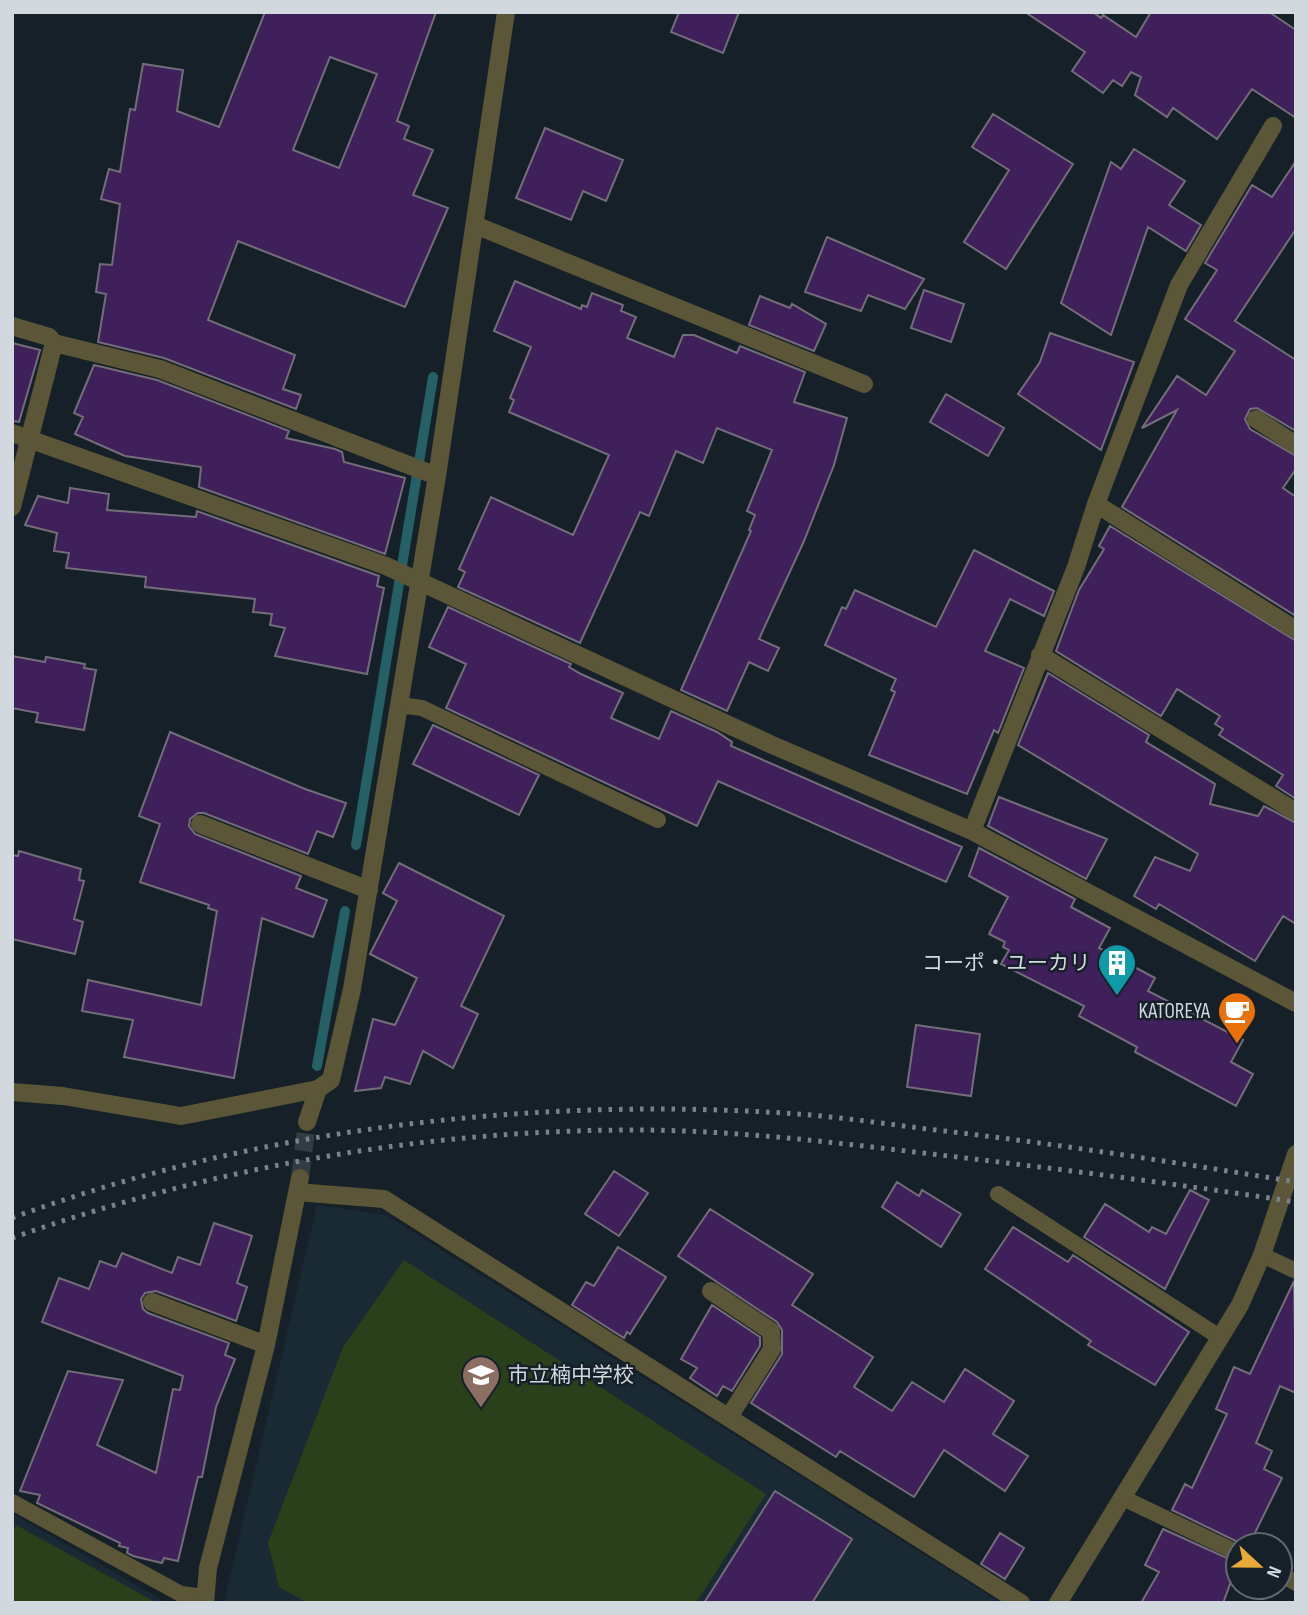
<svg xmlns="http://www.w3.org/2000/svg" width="1308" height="1615" viewBox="0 0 1308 1615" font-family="'Sofia Sans Condensed','Noto Sans JP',sans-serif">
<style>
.built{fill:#1a2a35}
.green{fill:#2a401a}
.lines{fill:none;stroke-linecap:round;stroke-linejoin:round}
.stream{stroke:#256067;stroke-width:10}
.building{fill:#3f205a;stroke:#736d7a;stroke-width:2;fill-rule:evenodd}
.minor-tunnel{stroke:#323c43;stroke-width:18;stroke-dasharray:18 9;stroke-linecap:butt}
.service{stroke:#5b5638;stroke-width:16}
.minor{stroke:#5b5638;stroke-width:18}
.rail{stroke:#7b838a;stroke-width:5;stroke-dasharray:3.5 7;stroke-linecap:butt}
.labels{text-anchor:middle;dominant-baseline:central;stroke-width:5;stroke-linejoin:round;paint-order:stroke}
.poi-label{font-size:21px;fill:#d2d9de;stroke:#162028;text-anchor:end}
</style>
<rect width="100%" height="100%" fill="#162028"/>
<path class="built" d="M317,1205L386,1215L1001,1603H224Z
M12,1513L167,1603H12Z"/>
<path class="green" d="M404,1260L766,1494L696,1603H308L279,1587L268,1543L343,1347Z
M16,1525L155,1602L154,1603H12V1533Z"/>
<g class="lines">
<path class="stream" d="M356,845L433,377
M317,1066L345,911"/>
</g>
<path class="building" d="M265,12H436L397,121L409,126L404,139L433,150L413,195L448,208L405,307L238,241L208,320L295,355L283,389L301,395L296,409L164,358L98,342L106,294L96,292L100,264L112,265L120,204L101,199L109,169L120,172L130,109L135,110L143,64L183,70L177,111L219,127ZM330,57L377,74L339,168L293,150Z
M679,12H739L723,53L671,32Z
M1025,12H1093L1101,18L1103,15L1136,37L1151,12H1269L1296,30V118L1252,89L1217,139L1173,108L1167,117L1135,95L1141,77L1131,72L1122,86L1113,80L1103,93L1072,71L1085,52Z
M993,114L1073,164L1006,269L964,242L1009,170L972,147Z
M545,128L623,160L606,201L583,191L571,220L516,198Z
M1134,149L1185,181L1169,205L1201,225L1186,251L1148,227L1111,335L1061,303L1111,162L1121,169Z
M1296,161V229L1235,321L1296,360V431L1257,408L1250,409L1245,419L1250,429L1296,456V469L1283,488L1296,497V616L1122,507L1177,410L1142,428L1177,376L1206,395L1235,351L1185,319L1217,270L1205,263L1252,185L1272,197Z
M827,237L924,279L905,309L868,295L861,311L805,292Z
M515,281L581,309L582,305L587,307L592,293L623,305L621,311L636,317L627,338L674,357L683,335H694L737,353L740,346L805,372L794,402L847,418L834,465L804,541L759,639L779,648L768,671L749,662L727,711L681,690L751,531L749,530L755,515L747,511L772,450L717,428L703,463L676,451L649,516L640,512L580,643L458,587L465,572L459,569L491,497L573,535L609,455L509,412L514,400L510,398L531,347L494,331Z
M924,290L964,304L951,342L911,328Z
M760,296L790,308L792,304L826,324L814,351L749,325Z
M1050,333L1134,362L1101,450L1018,394L1040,362Z
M12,343L40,350L19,422L12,421Z
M94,365L157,380L289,431L286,438L335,449L342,452L344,462L405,478L385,554L199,487L201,467L125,456L75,434L83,417L74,413Z
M946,394L1004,428L988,456L930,422Z
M70,488L109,494L107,510L196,517L197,511L379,576L377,586L384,588L367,674L275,656L285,628L270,625L272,614L253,612L255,599L145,587L146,577L66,568L69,553L54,551L57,533L25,525L38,496L68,503Z
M1110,526L1296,641V799L1276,786L1283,775L1219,735L1223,729L1215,724L1220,716L1177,689L1161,716L1056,651L1079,590L1104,549L1099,546Z
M974,550L1054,591L1044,616L1010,599L985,651L1024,668L998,733L994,730L967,794L869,755L895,692L891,690L896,679L825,645L842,607L846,609L855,590L936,627Z
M448,607L571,664L569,667L581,674L623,693L611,718L659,739L671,711L717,732L732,742L731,746L962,847L946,882L718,781L697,826L446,708L466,664L429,647Z
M12,656L45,662L46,657L85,664L84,668L96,670L84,730L36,722L38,713L12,708Z
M1048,673L1149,735L1146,742L1215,784L1210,804L1258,816L1264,806L1296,823V924L1283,916L1255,961L1159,904L1156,909L1134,896L1155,857L1190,871L1198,854L1018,745Z
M433,725L539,775L519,815L413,764Z
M170,732L305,789L346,803L333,837L317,831L308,854L204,813H198L190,819L189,826L195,834L301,876L296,888L327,900L313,937L262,918L234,1078L124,1057L133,1020L82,1011L88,980L201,1005L217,911L208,908L209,905L140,882L160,824L139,816Z
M999,797L1107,839L1086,879L988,826Z
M979,848L1075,899L1071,907L1110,928L1099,948L1155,978L1148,991L1243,1040L1231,1062L1253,1074L1236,1106L1135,1052L1137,1047L1079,1016L1084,1006L1001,964L1009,950L1003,947L1005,942L989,934L1008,897L969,876Z
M19,851L81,869L79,880L84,881L74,919L83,922L75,954L12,939V855L18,856Z
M399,863L504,916L461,1006L478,1014L453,1068L423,1051L410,1084L385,1077L381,1088L355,1091L373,1019L395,1025L417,978L370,954L397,901L383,893Z
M916,1025L980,1034L971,1096L907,1087Z
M614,1171L648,1193L619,1236L585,1214Z
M897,1182L919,1196L922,1190L961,1214L941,1247L882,1207Z
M1190,1190L1209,1200L1165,1289L1084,1237L1105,1204L1149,1232L1152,1227L1166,1234Z
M710,1209L813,1274L792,1305L873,1357L854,1387L892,1411L912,1382L944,1402L965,1369L1014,1401L993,1434L1028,1456L1005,1491L944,1450L914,1497L840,1451L836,1457L751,1403L782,1354V1330L777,1322L678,1256Z
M214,1223L252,1236L237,1283L247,1287L236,1321L156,1291L145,1293L141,1299L143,1309L148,1313L229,1343L225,1355L235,1359L216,1407L202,1477H198L178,1561L164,1558L162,1563L133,1556L127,1553L128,1548L119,1546L120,1543L37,1503L40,1495L20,1491L68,1371L123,1380L97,1445L156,1473L173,1389L180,1390L183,1376L42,1322L59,1278L89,1289L100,1261L116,1267L122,1253L172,1273L178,1257L200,1265Z
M1013,1227L1068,1262L1073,1255L1189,1332L1155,1385L1088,1345L1091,1341L985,1269Z
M618,1247L666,1277L630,1334L627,1332L624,1338L572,1305L586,1282L594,1286Z
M1294,1281L1296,1393L1280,1386L1256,1443L1272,1451L1264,1469L1282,1478L1249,1545H1244L1172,1510L1185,1484L1192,1488L1227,1414L1216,1409L1234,1367L1250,1374Z
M712,1305L760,1337V1346L732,1391L723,1386L717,1396L690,1378L697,1368L681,1359Z
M775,1491L852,1539L812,1603H704Z
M1163,1529L1238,1563L1223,1603H1141L1159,1572L1145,1565Z
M1000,1533L1024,1548L1005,1579L981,1564Z"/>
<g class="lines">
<path class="minor-tunnel" d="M300,1178L307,1122"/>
<path class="service" d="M399,705L422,708L658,820
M998,1194L1221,1338
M1262,1255L1296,1271
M1123,1498L1238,1553
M12,1502L181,1594L205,1597
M1280,1574L1296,1583"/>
<path class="minor" d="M475,225L864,384
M12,326L49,337L54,343L160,369L437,476
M1256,419L1296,445
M12,433L386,566L770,744L972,831L1296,1003
M1096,504L1296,630
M12,507L54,343
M1040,655L1296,812
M200,824L369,890
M972,831L1076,567L1096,504L1179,285L1273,126
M12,1092L63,1096L181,1116L318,1089L331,1080L352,989L437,476L506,12
M307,1122L318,1089
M297,1192L384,1199L1021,1603
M711,1291L771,1331L772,1349L729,1417
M152,1302L266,1345
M205,1603L208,1568L266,1345L300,1178
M1058,1603L1240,1305L1262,1255L1296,1154"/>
<path class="rail" d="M12,1218C253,1129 528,1097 784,1113C832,1116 880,1123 927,1129C1051,1143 1173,1162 1296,1182
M12,1238C210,1168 423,1130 634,1130C736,1130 838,1143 940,1155C1059,1169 1177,1184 1296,1202"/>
</g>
<defs>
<symbol id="building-pin" viewBox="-11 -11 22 30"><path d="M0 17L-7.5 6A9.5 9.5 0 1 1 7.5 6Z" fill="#0f9aa8" stroke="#162028"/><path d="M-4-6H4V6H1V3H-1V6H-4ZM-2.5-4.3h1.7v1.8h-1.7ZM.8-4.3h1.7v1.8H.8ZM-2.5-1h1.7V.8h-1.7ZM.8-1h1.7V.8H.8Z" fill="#fff"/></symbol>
<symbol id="cafe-pin" viewBox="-11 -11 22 30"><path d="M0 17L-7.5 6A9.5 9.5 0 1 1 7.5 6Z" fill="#e8710a" stroke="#162028"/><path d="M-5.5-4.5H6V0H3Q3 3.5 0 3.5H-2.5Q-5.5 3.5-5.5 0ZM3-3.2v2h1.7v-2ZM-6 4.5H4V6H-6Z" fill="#fff"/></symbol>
<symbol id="school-pin" viewBox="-11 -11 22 30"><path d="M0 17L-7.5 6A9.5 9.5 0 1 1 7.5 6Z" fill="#8d6e63" stroke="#162028"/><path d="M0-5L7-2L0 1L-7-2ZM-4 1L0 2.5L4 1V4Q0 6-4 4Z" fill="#fff"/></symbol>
</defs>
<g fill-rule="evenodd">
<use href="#building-pin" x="1095" y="941" width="44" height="60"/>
<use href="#cafe-pin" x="1215" y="989" width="44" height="60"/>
<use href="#school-pin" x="459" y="1353" width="44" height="60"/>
</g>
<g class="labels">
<g class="poi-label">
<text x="1090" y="963">コーポ・ユーカリ</text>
<text x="1210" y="1011">KATOREYA</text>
<text x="508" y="1375" text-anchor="start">市立楠中学校</text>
</g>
</g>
<rect width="1308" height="1615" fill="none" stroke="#d2d9de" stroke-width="28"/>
<g transform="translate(1259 1566) rotate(112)"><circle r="33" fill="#162028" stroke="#616a71" stroke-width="2"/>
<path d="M0-5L12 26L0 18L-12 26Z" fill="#e8ab37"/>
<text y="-10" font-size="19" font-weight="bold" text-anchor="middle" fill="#d2d9de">N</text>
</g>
</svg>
